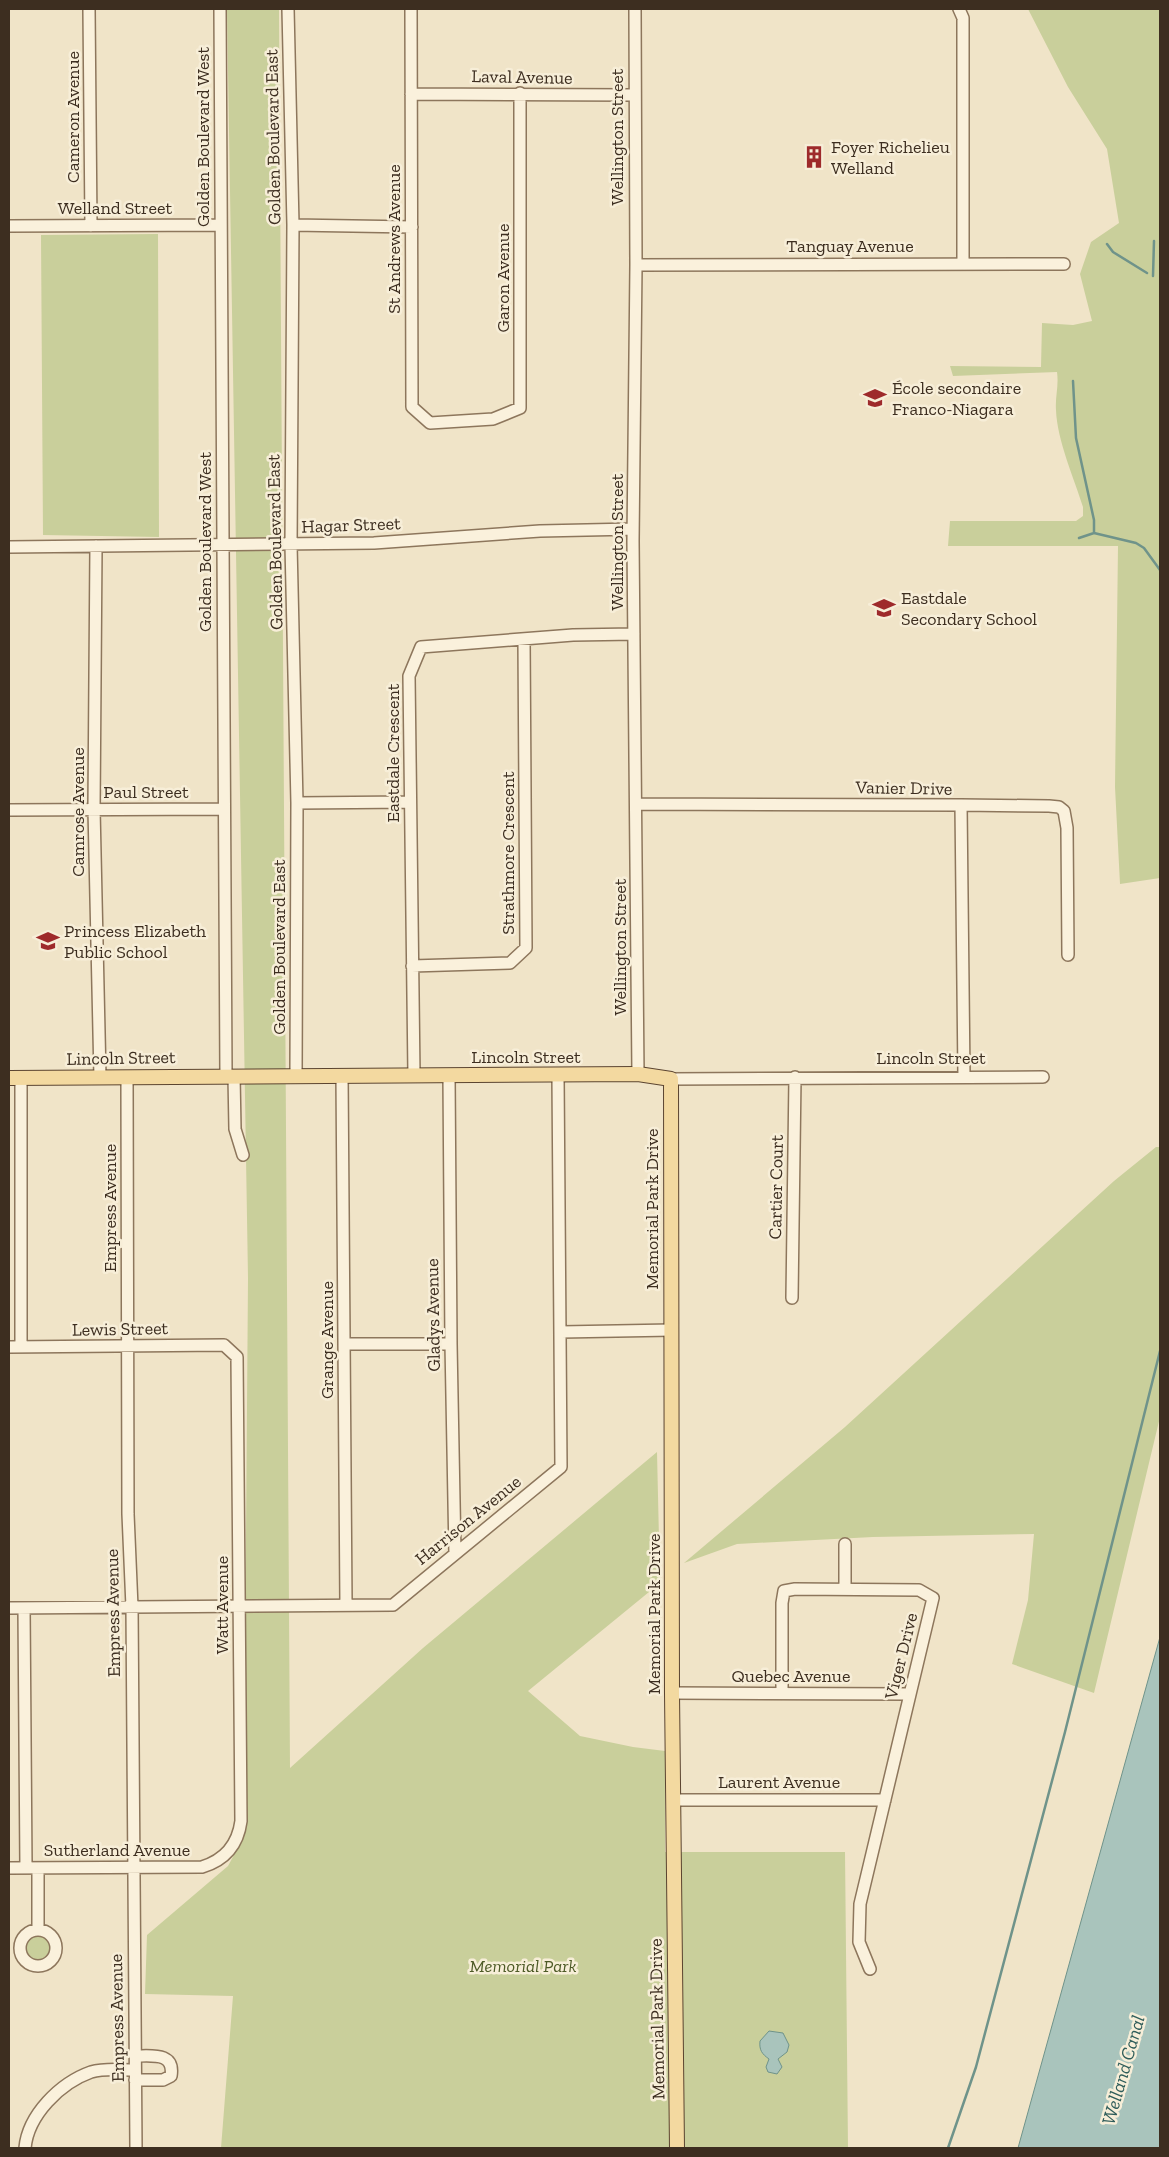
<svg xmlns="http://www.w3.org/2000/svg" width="1169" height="2157" viewBox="0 0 1169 2157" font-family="'Zilla Slab',serif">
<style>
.green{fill:#c9cf9b}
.water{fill:#a9c4bc;stroke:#6f938a}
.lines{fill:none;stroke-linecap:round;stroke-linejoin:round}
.stream{stroke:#6f938a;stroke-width:2.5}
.minor-casing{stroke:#8d765c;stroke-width:14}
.major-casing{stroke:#5b4430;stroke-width:16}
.minor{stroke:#faf1dc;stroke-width:11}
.major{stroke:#f3d9a0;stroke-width:14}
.labels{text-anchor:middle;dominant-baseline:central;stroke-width:5;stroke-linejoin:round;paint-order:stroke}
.street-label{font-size:18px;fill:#3d2e20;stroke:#f7eed8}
.poi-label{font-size:18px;fill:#3d2e20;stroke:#f7eed8;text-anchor:start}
.park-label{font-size:18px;font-style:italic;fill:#4d5a26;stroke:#f7eed8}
.water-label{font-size:19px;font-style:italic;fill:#2f5d5a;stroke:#f7eed8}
</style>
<rect width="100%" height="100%" fill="#f0e4c8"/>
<path class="green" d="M227,9H279L290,1768L423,1648L657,1452L660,1583L528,1691L580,1736L633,1747L665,1751V1852H845L848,2148H221L233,1996L145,1994L147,1935L228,1866L241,1842L247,1823L245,1667L248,1278Z
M1028,9H1160V878L1120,884L1115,787L1118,546H948L950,521H1076L1083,516V507C1074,478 1057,440 1056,410C1055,397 1059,386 1057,372L953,376L950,366L1041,367L1042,323L1073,325L1092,321L1080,274L1091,242L1119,223L1107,149L1068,87Z
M158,234L159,537L43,535L41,235Z
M1156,1147H1160V1417L1094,1693L1012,1664L1028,1600L1034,1534L873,1537L737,1544L684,1563L845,1427L1114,1181Z
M25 1948a13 13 0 1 1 26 0a13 13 0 1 1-26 0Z"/>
<path class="water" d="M1160,1637V2148H1018Z
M769,2031L783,2033L789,2045L787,2052L778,2059L782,2067L777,2074L768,2072L766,2067L769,2059C762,2054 759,2050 760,2041Z"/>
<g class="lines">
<path class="stream" d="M1107,244L1113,252L1147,273
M1153,276L1154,241
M1073,381L1076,438L1094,520V533
M1079,538L1094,533L1136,543L1144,548L1160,570
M948,2148L976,2067L1065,1732L1160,1351"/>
<defs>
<path id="minor" d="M89,9L91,226
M220,9L226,1075
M288,9L293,225L291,545L297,803L296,1075
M411,9L412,407L430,423L493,419L520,408V93
M635,9L636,265L633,541L638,1074
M959,9L963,18V263
M411,94L633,95
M293,225L412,227
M9,226L221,225
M636,265L1064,264
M96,546L94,809L100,1077
M9,547L374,543L540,531L633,529
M297,803L410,802
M637,804L961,805L964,1077
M961,805L1049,806L1059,807L1064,811L1067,828L1068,955
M9,810L224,809
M412,966L510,963L526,948L524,639
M342,1075L346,1605
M414,1075L409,676L421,647L573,635L634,634
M234,1076L235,1129L243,1155
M449,1076L451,1344L455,1554
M127,1077L128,1514L132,1607L136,2148
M21,1078V1347
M671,1079L1043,1077
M792,1298L795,1077
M561,1332L672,1330
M345,1344H451
M9,1347L224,1345L237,1357L241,1821C238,1844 225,1860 202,1867L9,1868
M845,1589V1544
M9,1608L393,1605L561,1467L558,1076
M24,1608L26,1868
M672,1693L909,1694
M782,1693V1603L784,1591L795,1589L919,1590L933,1598L860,1904L859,1942L870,1969
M673,1800H885
M20 1948a18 18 0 1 1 36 0a18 18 0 1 1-36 0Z
M38,1930V1868
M135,2056C152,2056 175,2052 171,2076L163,2080H135
M25,2148C28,2115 60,2083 91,2072C105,2068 120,2070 134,2070"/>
<path id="major" d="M9,1078L638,1074L671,1079L672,1693L677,2148"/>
</defs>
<use href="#minor" class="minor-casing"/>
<use href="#major" class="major-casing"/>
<use href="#minor" class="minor"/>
<use href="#major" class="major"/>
</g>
<defs>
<symbol id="building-bare" viewBox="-9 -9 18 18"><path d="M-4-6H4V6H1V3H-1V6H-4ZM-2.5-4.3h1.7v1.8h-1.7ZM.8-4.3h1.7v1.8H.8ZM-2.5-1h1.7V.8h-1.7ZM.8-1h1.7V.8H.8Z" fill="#9e2a2b" stroke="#f7eed8" stroke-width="2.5" paint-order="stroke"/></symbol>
<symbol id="school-bare" viewBox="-9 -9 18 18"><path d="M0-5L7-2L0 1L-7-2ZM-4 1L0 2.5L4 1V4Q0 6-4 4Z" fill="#9e2a2b" stroke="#f7eed8" stroke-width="2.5" paint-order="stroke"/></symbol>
</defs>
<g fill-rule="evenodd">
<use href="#building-bare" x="798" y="141" width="32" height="32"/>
<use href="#school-bare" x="859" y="382" width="32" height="32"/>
<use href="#school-bare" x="868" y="592" width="32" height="32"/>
<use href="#school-bare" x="32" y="925" width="32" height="32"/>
</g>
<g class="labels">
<g class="street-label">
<text transform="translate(522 77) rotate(1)">Laval Avenue</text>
<text transform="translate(73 117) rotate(-90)">Cameron Avenue</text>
<text transform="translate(203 137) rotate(-90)">Golden Boulevard West</text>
<text transform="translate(273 137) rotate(-91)">Golden Boulevard East</text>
<text transform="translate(617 137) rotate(-90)">Wellington Street</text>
<text x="115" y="208">Welland Street</text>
<text transform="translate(394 239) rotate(-90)">St Andrews Avenue</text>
<text x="850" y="246">Tanguay Avenue</text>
<text transform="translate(503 278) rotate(-90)">Garon Avenue</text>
<text transform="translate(351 525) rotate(-2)">Hagar Street</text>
<text transform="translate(205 542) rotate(-90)">Golden Boulevard West</text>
<text transform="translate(275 542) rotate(-91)">Golden Boulevard East</text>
<text transform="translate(617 542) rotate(-90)">Wellington Street</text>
<text transform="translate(393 753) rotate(-90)">Eastdale Crescent</text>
<text transform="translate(904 788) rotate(1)">Vanier Drive</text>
<text x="146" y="792">Paul Street</text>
<text transform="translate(78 812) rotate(-90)">Camrose Avenue</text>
<text transform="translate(508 853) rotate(-90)">Strathmore Crescent</text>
<text transform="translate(279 947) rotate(-90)">Golden Boulevard East</text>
<text transform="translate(620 947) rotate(-90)">Wellington Street</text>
<text x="526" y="1057">Lincoln Street</text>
<text transform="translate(121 1058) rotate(-1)">Lincoln Street</text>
<text x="931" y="1058">Lincoln Street</text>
<text transform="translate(776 1187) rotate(-89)">Cartier Court</text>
<text transform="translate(110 1208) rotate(-90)">Empress Avenue</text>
<text transform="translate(652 1209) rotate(-90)">Memorial Park Drive</text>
<text transform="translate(433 1315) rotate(-91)">Gladys Avenue</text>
<text transform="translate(120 1329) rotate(-1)">Lewis Street</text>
<text transform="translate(327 1340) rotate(-90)">Grange Avenue</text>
<text transform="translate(468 1520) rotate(-39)">Harrison Avenue</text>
<text transform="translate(222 1605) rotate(-90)">Watt Avenue</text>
<text transform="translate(113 1613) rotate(-91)">Empress Avenue</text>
<text transform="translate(654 1614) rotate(-90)">Memorial Park Drive</text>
<text transform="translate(901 1656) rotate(-76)">Viger Drive</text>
<text x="791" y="1676">Quebec Avenue</text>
<text x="779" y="1782">Laurent Avenue</text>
<text x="117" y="1850">Sutherland Avenue</text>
<text transform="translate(117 2018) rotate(-91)">Empress Avenue</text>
<text transform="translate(657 2019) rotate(-91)">Memorial Park Drive</text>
</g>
<g class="poi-label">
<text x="831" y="147">Foyer Richelieu<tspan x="831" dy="21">Welland</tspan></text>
<text x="892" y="388">École secondaire<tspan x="892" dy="21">Franco-Niagara</tspan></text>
<text x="901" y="598">Eastdale<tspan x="901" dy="21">Secondary School</tspan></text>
<text x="64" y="931">Princess Elizabeth<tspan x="64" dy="21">Public School</tspan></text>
</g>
<g class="park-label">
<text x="523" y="1966">Memorial Park</text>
</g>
<g class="water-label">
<text transform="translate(1123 2070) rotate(-74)">Welland Canal</text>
</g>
</g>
<rect width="1169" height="2157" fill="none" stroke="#3d2e20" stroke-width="20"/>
</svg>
